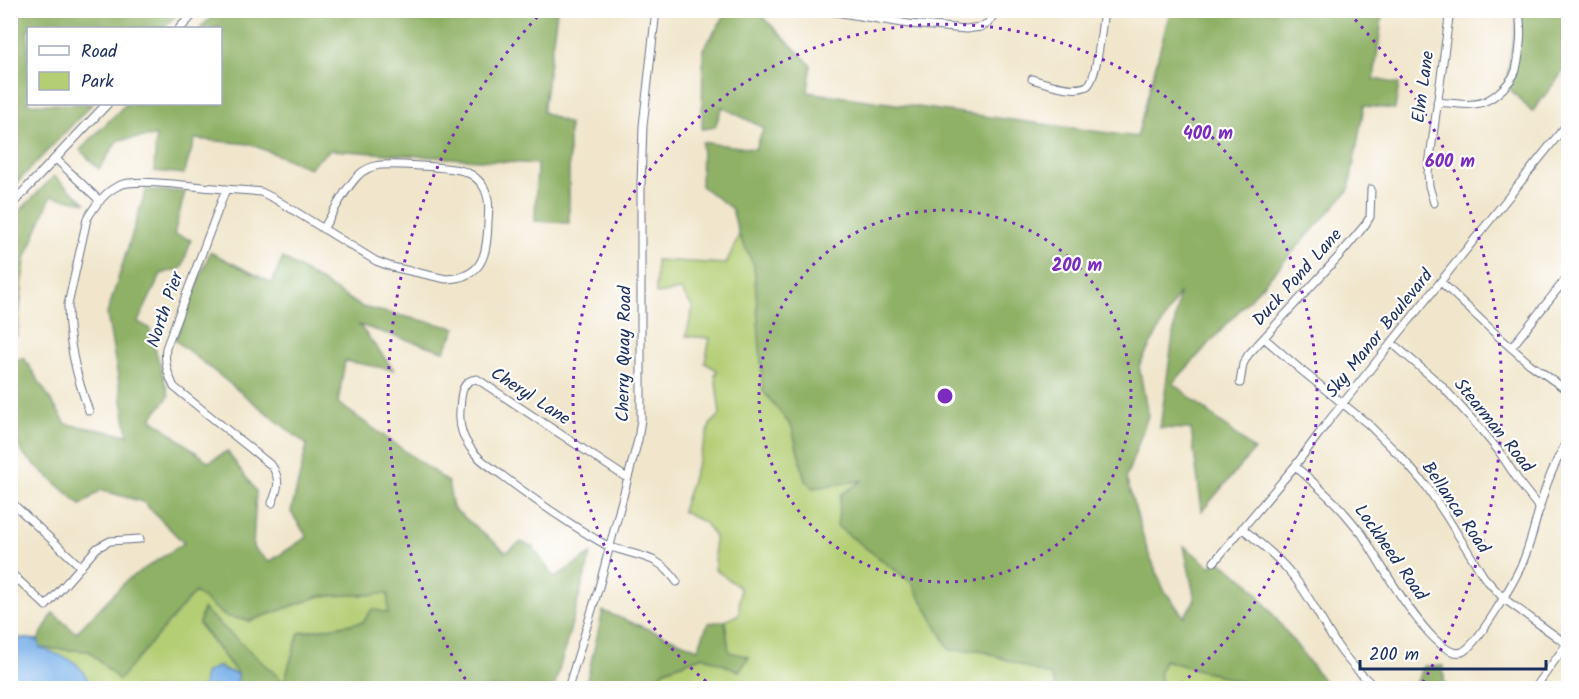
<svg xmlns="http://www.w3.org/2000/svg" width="1579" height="699" viewBox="0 0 1579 699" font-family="Kalam,sans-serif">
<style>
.green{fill:#b4ce74;stroke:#687e69;stroke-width:1.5}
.forest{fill:#8fb166;stroke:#557062;stroke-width:1.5}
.water{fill:#7cb2ea;stroke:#4c70a4;stroke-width:1.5}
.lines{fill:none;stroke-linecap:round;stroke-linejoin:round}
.minor-casing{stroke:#666f84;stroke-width:9}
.major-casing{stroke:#666f84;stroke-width:10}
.minor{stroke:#fff;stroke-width:7}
.major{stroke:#fff;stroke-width:8}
.ring{fill:none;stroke:#7b2cbf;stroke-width:3;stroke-dasharray:3 6}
.labels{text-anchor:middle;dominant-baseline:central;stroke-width:4.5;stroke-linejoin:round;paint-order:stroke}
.street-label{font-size:18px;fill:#1b2f5e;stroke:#fff}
.centre{fill:#7b2cbf;stroke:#fff;stroke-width:3}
.ring-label{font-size:18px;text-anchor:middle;font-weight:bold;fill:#7b2cbf;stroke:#fff;stroke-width:4.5;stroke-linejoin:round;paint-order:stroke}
</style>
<rect width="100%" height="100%" fill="#fff"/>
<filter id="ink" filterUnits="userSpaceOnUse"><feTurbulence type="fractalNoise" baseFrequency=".0167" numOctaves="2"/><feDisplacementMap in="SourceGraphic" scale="12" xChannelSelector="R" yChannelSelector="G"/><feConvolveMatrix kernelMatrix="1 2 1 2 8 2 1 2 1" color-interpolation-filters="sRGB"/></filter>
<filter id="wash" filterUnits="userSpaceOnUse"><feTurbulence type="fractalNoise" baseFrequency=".008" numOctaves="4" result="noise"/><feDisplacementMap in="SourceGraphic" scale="24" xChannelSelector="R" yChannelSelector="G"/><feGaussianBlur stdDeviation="1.35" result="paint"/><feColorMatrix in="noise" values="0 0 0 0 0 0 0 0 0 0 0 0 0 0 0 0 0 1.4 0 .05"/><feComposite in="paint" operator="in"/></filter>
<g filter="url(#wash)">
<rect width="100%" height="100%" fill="#f1e6cc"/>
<path class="green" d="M739,235L754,265L763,379L765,393L792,427L805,480L813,488L865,480L837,526L912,583L950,650H980L1035,670L1138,688H1006L1000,682H990L982,687L983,688H647L665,670L703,656L739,671L749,658L729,652L725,621L739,614L740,588L715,569L714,535L705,523L682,511L710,425L720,415L715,373H717V370L705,363L710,338L686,336L693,308L681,290L656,294V260L726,264Z
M195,592L225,616L250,621L320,596L389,594V613L363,622L299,633L284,683L203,609L199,624L238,674L220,669V666L206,673L203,688H91L90,686L40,648L89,651L119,679Z
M1164,660L1235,680L1256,688H1165L1159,675Z"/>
<path class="forest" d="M11,10L180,11L163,28H28V104H92L11,189Z
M218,11H557L543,112L569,124V223L535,221L537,164L330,150L309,168L250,144L195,139L184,174L154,171L156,136L118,140L99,169L80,150L126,104H220V28H200Z
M728,11H757L811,65L808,92L1137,137L1170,11H1383L1374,79L1399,84L1395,109L1364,106L1349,190L1173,383L1254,450L1202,511L1191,429L1160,428L1179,293L1139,366L1148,416L1126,478L1147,549L1164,590L1184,617L1195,600L1184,546L1211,567L1214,562L1218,560L1249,583L1329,688H1256L1235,680L1164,660L1159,675L1165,688H1056L1051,676L980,650H950L912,583L837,526L841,495L863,480L813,488L805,480L792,427L763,391L754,265L739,235L732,209L701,186L702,142L755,149L764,128L722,107L715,127L702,129L703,49Z
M1518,11H1560L1568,17V65L1532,112L1506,85Z
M54,176L86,203L51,196L25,259L17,336L11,339V220Z
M146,190L185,192L174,234L191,240L182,268L161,274L138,322L149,328L169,396L151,418L209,462L227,451L256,491L253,548L269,562L307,537L291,512L307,445L175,340L210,252L272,283L283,258L362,307L456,328L444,351L359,325L394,370L345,361L338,403L448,482L453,508L506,552L521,542L533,547L554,578L591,554L554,688H236L238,674L199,624L203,609L284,682L299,633L363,622L372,609L388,613V594L320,596L250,621L225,616L195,592L119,680L89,651L40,648L38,640L53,613L76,633L127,580L184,543L143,502L101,490L81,505L24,455L11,433V360L24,358L66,424L128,435L107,314Z
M603,611L698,649L708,623L725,621L729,652L749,657L739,671L703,656L665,670L647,688H585Z
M1424,666H1443L1445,688H1414Z"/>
<path class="water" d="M19,638L38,640L40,648C67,658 80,658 91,688H11V649Z
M219,666L220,669L238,674L236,688H203L205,673Z"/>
</g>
<g filter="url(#ink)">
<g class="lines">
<defs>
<path id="minor" d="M823,10L909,24L966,29L981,27L988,23L997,10
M1032,79C1045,83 1074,93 1087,86C1097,81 1102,24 1104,10
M1437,102C1452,103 1470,107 1483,102C1495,98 1512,82 1516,70C1520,54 1523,27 1518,10
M55,158L100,201
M226,189L166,348C164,363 168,374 174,387L272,466C281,480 278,489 272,503
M1434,203L1429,186L1428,173L1450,10
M1441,282L1499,337L1530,364L1568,391
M1264,338L1301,370L1368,424L1402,458L1427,487L1445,514L1484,577L1503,598L1568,645
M1392,343L1441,385L1478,426L1498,450L1522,486L1540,509
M1511,348L1568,276
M1240,383L1243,364L1248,355L1340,255L1365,225L1370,217L1371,189
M89,411C77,379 68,340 68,305L87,219C94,207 105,192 118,186C135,177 194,187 215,188C230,190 246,190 261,192L275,199L376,261L392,267L446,279C484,278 487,253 488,222C489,210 490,197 483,186C479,180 473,175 466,172C455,167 386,163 375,166C371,167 365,170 362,172C348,183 333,213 323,229
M1295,466C1313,482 1332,498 1347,516C1352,522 1357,528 1362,534C1375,554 1434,662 1462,652C1477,646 1513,583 1521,566C1533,540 1537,511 1547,484C1553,468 1560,453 1568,439
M627,478L477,379C460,380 461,398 460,411C459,424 462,436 469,446C477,459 491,467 503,476C536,501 570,525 606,545C612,548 618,549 624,551C649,558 661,559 677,582
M10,501L81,567
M1242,528C1260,543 1279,558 1293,576C1312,599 1324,627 1341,651C1351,665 1364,677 1376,688
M1214,562L1295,466L1327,423L1568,123
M10,572L46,606L97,548L110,541L140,539
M10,586L18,579
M568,688L599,587L638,440L641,419V183L643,126L656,10
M1535,688L1568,642"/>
<path id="major" d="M180,28L197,10
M10,206L107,104"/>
</defs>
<use href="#minor" class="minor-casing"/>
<use href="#major" class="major-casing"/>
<use href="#minor" class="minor"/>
<use href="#major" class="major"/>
</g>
</g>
<g class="ring">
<circle cx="945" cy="396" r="186"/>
<path d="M713 687A372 372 0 1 1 1177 687"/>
<path d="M470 687A557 557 0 0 1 541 13M1349 13A557 557 0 0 1 1420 687"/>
</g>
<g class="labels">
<g class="street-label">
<text transform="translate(1424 87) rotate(-82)">Elm Lane</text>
<text transform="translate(1298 278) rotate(-48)">Duck Pond Lane</text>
<text transform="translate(166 310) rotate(-71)">North Pier</text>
<text transform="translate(1380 334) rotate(-51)">Sky Manor Boulevard</text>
<text transform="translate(625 354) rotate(-89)">Cherry Quay Road</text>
<text transform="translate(530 397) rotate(33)">Cheryl Lane</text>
<text transform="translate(1493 426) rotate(51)">Stearman Road</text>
<text transform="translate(1455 508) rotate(56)">Bellanca Road</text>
<text transform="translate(1390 553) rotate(55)">Lockheed Road</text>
</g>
</g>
<circle cx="945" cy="396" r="9" class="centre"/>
<g class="ring-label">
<text x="1208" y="139">400 m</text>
<text x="1450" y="167">600 m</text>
<text x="1077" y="271">200 m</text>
</g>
<rect width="1579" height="699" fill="none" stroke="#fff" stroke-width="36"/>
<rect x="27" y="27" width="195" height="78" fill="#ffffff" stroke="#a4acbf" stroke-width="1.5"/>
<rect x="39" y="46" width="30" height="9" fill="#ffffff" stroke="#a4acbf" stroke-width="1.5"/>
<text x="81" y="57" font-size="18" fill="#1b2f5e">Road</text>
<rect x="39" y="72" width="30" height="18" fill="#b4ce74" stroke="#a4acbf" stroke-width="1.5"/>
<text x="81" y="87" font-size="18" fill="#1b2f5e">Park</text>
<path d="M1360 660v9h186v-9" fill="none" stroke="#1b2f5e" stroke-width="3"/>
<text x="1369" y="660" font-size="18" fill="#1b2f5e" stroke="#ffffff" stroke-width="4.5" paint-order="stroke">200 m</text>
</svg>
